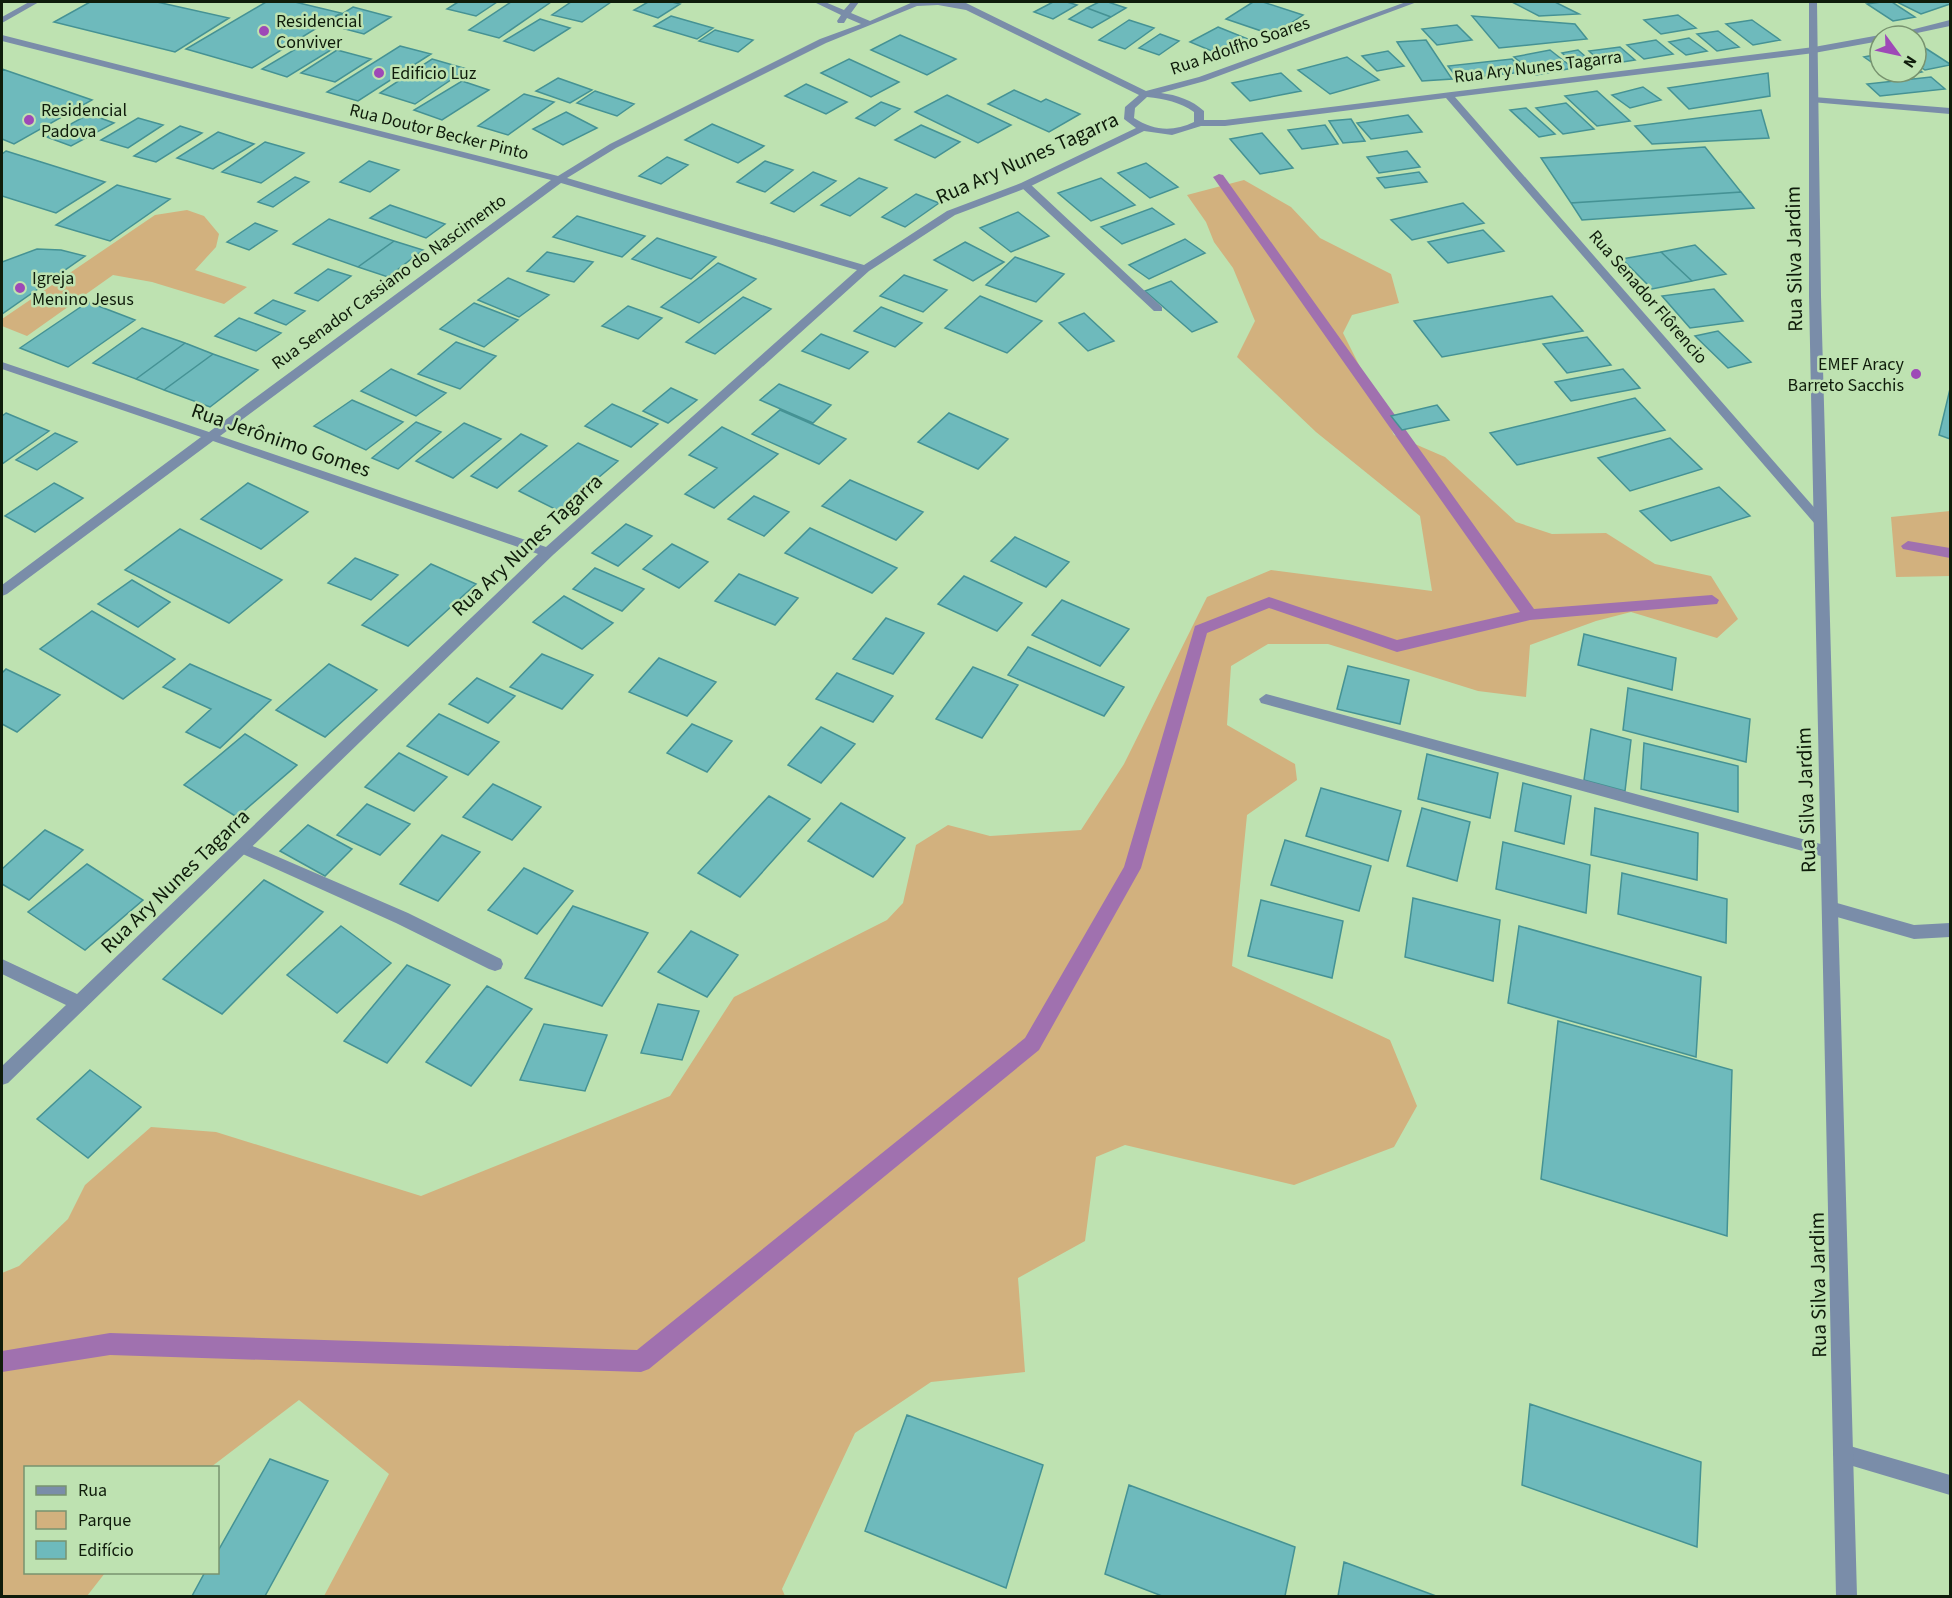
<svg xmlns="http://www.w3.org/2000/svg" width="1952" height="1598" viewBox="0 0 1952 1598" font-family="'Source Sans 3',sans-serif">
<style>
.green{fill:#d2b17e}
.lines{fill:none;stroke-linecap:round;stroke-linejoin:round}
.stream{fill:#a071af;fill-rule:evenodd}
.building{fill:#6ebabc;stroke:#459294;stroke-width:1.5}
.service{fill:#7a8da9;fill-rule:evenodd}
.minor{fill:#7a8da9;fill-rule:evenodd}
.tertiary{fill:#7a8da9;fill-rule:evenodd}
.poi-dot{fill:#9e49b7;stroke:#bee2b1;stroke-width:2}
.labels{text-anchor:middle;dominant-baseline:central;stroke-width:5;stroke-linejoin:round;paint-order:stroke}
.far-poi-label{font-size:18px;fill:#0f1c0b;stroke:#bee2b1;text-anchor:start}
.far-street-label{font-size:18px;fill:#0f1c0b;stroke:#bee2b1}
.street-label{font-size:21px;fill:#0f1c0b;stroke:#bee2b1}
</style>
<rect width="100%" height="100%" fill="#bee2b1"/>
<path class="green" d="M1244,180L1291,207L1320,238L1391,274L1399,303L1352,315L1343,333L1394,435L1445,457L1516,522L1552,534L1606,533L1655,564L1711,576L1738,619L1717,638L1631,612L1596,621L1530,645L1526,697L1478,691L1328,644H1268L1231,666L1227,725L1295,764L1297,780L1247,815L1232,966L1390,1040L1417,1106L1394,1147L1294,1185L1125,1145L1096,1157L1085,1241L1018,1278L1025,1372L931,1382L855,1433L782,1589L785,1596H324L389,1474L299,1400L211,1467L26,1468V1572L105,1573L87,1596H2V1273L19,1266L68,1219L85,1185L151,1127L216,1132L421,1196L670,1096L734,997L887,920L903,903L916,845L948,825L990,836L1081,830L1124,764L1207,597L1271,570L1432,591L1420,516L1316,432L1237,357L1255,321L1233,268L1214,242L1206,222L1187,195Z
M187,210L204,216L219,234L216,247L195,270L247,287L224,304L152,282L113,275L27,336L2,326V319L155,215Z
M1950,511V576L1896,577L1891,517Z"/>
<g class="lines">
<path class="stream" d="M1219,174L1223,175L1534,609L1712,595L1719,600L1717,604L1530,620L1397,652L1269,608L1207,633L1141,868L1039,1050L649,1369L641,1372L110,1355L2,1372V1351L110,1333L637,1350L1025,1038L1124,867L1195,626L1269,597L1397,640L1520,612L1213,177Z
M1908,541L1950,548V558L1903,549L1901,546Z"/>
</g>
<path class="building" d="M90,2H157L229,18L175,52L54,22Z
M266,2H295L341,13L252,68L186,49Z
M458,2H497L476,16L447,9Z
M511,2H551L499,38L469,30Z
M571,2H611L582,22L552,15Z
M648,2H672L680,4L658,18L634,10Z
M1053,2H1067L1077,5L1053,19L1034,12Z
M1099,2H1108L1126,8L1111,17L1087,8Z
M1253,2H1263L1303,15L1273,35L1226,19Z
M1512,2H1555L1579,14L1539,16Z
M1881,2H1892L1915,17L1893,21L1867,4Z
M1897,2H1949L1950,4L1921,14Z
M353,7L391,17L364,34L326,24Z
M1087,8L1111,17L1092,28L1069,19Z
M1678,15L1696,28L1661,34L1644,20Z
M671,16L713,28L697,39L654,26Z
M1472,16L1575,24L1587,39L1499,48Z
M540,19L570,28L534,51L504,41Z
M1129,20L1154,28L1125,49L1099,40Z
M1752,20L1780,40L1753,45L1726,24Z
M1457,25L1472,40L1437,45L1422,29Z
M1218,27L1248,39L1219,54L1190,42Z
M715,30L753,40L738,52L699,41Z
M1718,31L1739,47L1717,51L1697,34Z
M1160,34L1179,41L1159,55L1139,48Z
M900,35L956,59L927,75L871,50Z
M314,38L339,45L287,77L262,69Z
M1689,38L1707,51L1686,55L1669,42Z
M1426,40L1452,79L1422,81L1397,42Z
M1656,40L1673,54L1644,59L1627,45Z
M1919,44L1950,64V65L1925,70L1916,64V45Z
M400,46L431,54L358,101L327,92Z
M1620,47L1635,60L1604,65L1589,51Z
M337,50L371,59L335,82L301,73Z
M1550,50L1573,68L1536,75L1514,57Z
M1578,50L1594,64L1578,67L1562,53Z
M1388,51L1404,66L1377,71L1362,56Z
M1880,54V68L1864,57Z
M1347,57L1379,80L1330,94L1298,70Z
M432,59L467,69L415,104L380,93Z
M849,59L899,82L871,97L821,73Z
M1512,59L1524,72L1458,79L1448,66Z
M1916,68L1922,72L1896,78L1887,72H1916Z
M2,69L92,100L14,144L2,139Z
M1281,73L1301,91L1250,101L1232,83Z
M1768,73L1770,96L1689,109L1668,88Z
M1931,77L1945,89L1880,96L1867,84Z
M558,78L592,90L570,103L536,91Z
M462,81L489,90L442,120L414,110Z
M806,84L847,102L826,114L785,96Z
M1643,87L1661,100L1630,108L1612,95Z
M1014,90L1041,102L1046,99L1080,114L1049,132L988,104Z
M595,91L634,104L617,116L577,103Z
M1597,91L1630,121L1597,126L1565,96Z
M524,94L554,102L508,135L478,126Z
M947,95L1011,125L978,143L915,112Z
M881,102L900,109L875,126L856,118Z
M1566,103L1594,129L1563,134L1536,108Z
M1526,108L1555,134L1539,137L1510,110Z
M1761,110L1769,138L1652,144L1635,126Z
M566,112L597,128L563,145L533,129Z
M89,114L114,123L71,146L47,137Z
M1408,115L1422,132L1371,139L1357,123Z
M138,118L163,125L128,148L101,140Z
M1351,119L1365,141L1343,143L1329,121Z
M712,124L764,146L738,163L685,140Z
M921,125L960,142L935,158L895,140Z
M1325,125L1338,144L1302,149L1288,130Z
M180,126L202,133L156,162L134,156Z
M218,132L254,144L213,169L177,158Z
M1262,133L1293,168L1260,174L1230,139Z
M265,142L304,153L261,183L222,172Z
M1705,147L1741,192L1571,203L1541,158Z
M6,151L105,182L56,213L2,196V154Z
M1407,151L1420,167L1379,173L1367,157Z
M667,157L688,165L661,184L639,176Z
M369,161L399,170L370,192L340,182Z
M765,161L793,170L765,192L737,182Z
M1146,163L1178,187L1150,198L1118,173Z
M813,172L836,181L794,212L771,203Z
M1419,172L1427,182L1385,188L1377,178Z
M295,177L309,182L273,207L258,202Z
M859,178L887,188L850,216L821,205Z
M1101,178L1135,205L1091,221L1058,193Z
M117,185L170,199L110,241L56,225Z
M1741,192L1754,208L1582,220L1571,203Z
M916,194L939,203L905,227L882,217Z
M1463,203L1484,223L1412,240L1391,220Z
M390,205L445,224L426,238L370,218Z
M1152,208L1174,224L1122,244L1101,227Z
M1018,212L1049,236L1011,252L980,228Z
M577,216L645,236L622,257L553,237Z
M329,219L394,241L358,267L293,244Z
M255,223L277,231L249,250L227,242Z
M1483,230L1504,251L1448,263L1428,242Z
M657,238L716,257L691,279L632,259Z
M1185,239L1205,253L1149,279L1129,265Z
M394,241L423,250L388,277L358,267Z
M965,242L1004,262L973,281L934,260Z
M1695,245L1726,274L1692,281L1661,252Z
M37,249L61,250L85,256L2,314V262Z
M547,252L593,262L574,282L527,271Z
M1661,252L1692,281L1652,289L1622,259Z
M1015,257L1064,274L1036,302L986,285Z
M718,263L756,279L699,323L661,307Z
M328,269L351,276L318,301L295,293Z
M904,275L947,290L923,312L880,296Z
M508,278L549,295L519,317L478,300Z
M1171,281L1217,322L1192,332L1145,291Z
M1714,289L1743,321L1690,328L1662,296Z
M980,296L1042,321L1007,353L945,328Z
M1552,296L1583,331L1442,357L1414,321Z
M743,297L771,309L715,354L686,342Z
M273,300L305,311L286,325L255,313Z
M88,302L135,320L68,367L20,348Z
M474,303L518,320L484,347L440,329Z
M628,306L662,318L638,339L602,326Z
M881,307L922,323L895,347L854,331Z
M1084,313L1114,341L1088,351L1059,323Z
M239,318L281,333L256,351L215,336Z
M142,328L185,343L136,379L93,363Z
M1718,331L1751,362L1728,368L1695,336Z
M821,334L868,352L849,369L802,351Z
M1587,337L1611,365L1567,373L1543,344Z
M456,342L496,356L460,389L418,374Z
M185,343L213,354L164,390L136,379Z
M213,354L258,370L210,407L164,390Z
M391,369L446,393L416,416L361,391Z
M1623,369L1640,388L1571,401L1555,382Z
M779,384L831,405L813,423L760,400Z
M671,388L697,400L668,423L643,411Z
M1950,389V439L1939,435Z
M1635,398L1665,430L1517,465L1490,433Z
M352,400L403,422L366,450L314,426Z
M612,404L658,424L631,447L585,426Z
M1437,405L1449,420L1402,430L1391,416Z
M780,410L846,439L819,464L752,434Z
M6,413L49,431L2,464V416Z
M949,413L1008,439L978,469L918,442Z
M416,422L441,432L398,469L372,458Z
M464,423L501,439L453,478L416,461Z
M722,427L778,454L714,508L685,494L717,468L689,455Z
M55,433L77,442L37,470L16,460Z
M521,434L547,446L497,488L471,476Z
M1670,438L1702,469L1630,491L1598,458Z
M578,443L618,461L559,511L519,491Z
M850,480L923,512L896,540L822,506Z
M54,483L83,498L35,532L5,516Z
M248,483L308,512L261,549L201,519Z
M1719,487L1750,516L1671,541L1640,511Z
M754,496L789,512L764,536L728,519Z
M626,524L652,536L618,566L592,553Z
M810,528L897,568L872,593L785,553Z
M180,529L282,580L229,623L125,570Z
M1015,537L1069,562L1046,587L991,561Z
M672,544L708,562L679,588L643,569Z
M355,558L398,575L371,600L328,583Z
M431,564L476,584L408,646L362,625Z
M595,568L644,589L622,611L573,589Z
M739,574L798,598L775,625L715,601Z
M964,576L1022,603L997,631L938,604Z
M132,580L170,602L138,627L98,604Z
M564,596L613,623L582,649L533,622Z
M1062,600L1129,629L1100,666L1032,635Z
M92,611L175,659L123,699L40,649Z
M886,618L924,633L893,674L853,659Z
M1584,634L1676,658L1672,690L1578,665Z
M1028,647L1124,687L1104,716L1008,675Z
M542,654L593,675L562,709L510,687Z
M659,658L716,682L687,716L629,692Z
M190,664L271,700L220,748L186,732L211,709L163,687Z
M329,664L377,690L325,737L276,710Z
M1348,666L1409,680L1400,724L1337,709Z
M973,667L1018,685L982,738L936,719Z
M6,669L60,695L17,732L2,724V673Z
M837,673L893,696L873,722L816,699Z
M477,678L515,696L488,723L449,704Z
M1628,688L1750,719L1746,762L1623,730Z
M439,714L499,742L468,775L407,746Z
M692,724L732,741L707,772L667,753Z
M821,727L855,744L821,783L788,765Z
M1591,729L1631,740L1625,791L1584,780Z
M245,734L297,765L237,817L184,785Z
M1644,743L1738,766V812L1641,789Z
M399,753L447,777L414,811L365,787Z
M1427,754L1498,773L1490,818L1418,799Z
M1523,783L1571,796L1564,844L1515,831Z
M493,784L541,807L512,840L463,817Z
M1321,788L1401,811L1388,861L1306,836Z
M769,796L810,819L740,897L698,873Z
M841,803L905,838L873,877L808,841Z
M367,804L410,824L380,855L337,835Z
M1422,808L1470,822L1457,881L1407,866Z
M1595,808L1698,833L1697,880L1591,855Z
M308,825L352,849L325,876L280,851Z
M45,830L83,850L29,900L2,884V869Z
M442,835L480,852L438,901L400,884Z
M1285,840L1371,866L1359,911L1271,885Z
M1503,842L1590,865L1586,913L1496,889Z
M87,864L143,900L85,950L28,912Z
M524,868L573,891L537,934L488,910Z
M1622,873L1727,899L1726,943L1618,914Z
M264,880L323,912L222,1014L163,979Z
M1413,898L1500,920L1493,981L1405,957Z
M1261,900L1343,921L1332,978L1248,956Z
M573,906L648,933L602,1006L525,978Z
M341,926L391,963L337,1013L287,975Z
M1519,926L1701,977L1696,1057L1508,1003Z
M691,931L738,955L707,997L658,972Z
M407,965L450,985L387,1063L344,1041Z
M487,986L532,1009L471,1086L426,1062Z
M658,1004L699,1011L682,1060L641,1053Z
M1558,1021L1732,1070L1727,1236L1541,1179Z
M544,1024L607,1035L585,1091L520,1080Z
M90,1070L141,1107L88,1158L37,1119Z
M1530,1404L1701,1462L1697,1547L1522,1485Z
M907,1415L1043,1465L1006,1588L865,1531Z
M270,1459L328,1481L265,1596H192L205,1572H218V1551Z
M1129,1485L1295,1547L1285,1596H1162L1105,1574Z
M1344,1562L1436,1596H1338Z"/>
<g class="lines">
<path class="service" d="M1814,97L1950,108V114L1811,102V98Z
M1021,183H1029L1162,307V311H1154L1021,187Z
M1266,694L1828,846L1833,848L1836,852L1833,856L1828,858L1261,703L1259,699Z
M241,841L408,913L501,959L503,964L501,969L495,971L489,969L396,923L236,851L233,847L236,843Z
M1830,901L1914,925L1950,923V937L1914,939L1830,915L1824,913L1822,908L1824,903Z
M1843,1444L1950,1475V1495L1836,1461L1833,1454L1836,1447Z"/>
<path class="minor" d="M814,2H825L844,10L851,2H859L851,13L870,21L913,2H964L1146,91L1199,77L1406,2H1417L1205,81L1161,93C1177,95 1192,100 1204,111V120H1225L1814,47L1880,35L1883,36H1880V41L1814,53L1455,97L1826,521L1820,525L1815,524L1446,98L1225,126H1201L1172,135L1144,131L1029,187L955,215L869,271L553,555L8,1083L2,1085V1066L66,1005L2,974V959L77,994L538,554L213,441L7,594L2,596V585L201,437L2,369V362L209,432L551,180L2,41V35L558,176L610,144L820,39L861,24L847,18L844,23H838L837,21L841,15ZM938,5L966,10L1139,95L1125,107L1124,119L1136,128L1021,183L947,211L864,265L567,178L616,148L826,43L917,6ZM1147,97C1165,99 1180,102 1194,112V122C1173,132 1154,131 1134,118L1135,108ZM561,183L857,270L546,547L220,436Z
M1950,20V26L1903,36H1887Z"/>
<path class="tertiary" d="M29,2H39L2,23V17Z
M1809,2H1817L1821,296L1857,1596H1836L1809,296Z"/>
</g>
<g class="poi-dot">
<circle cx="264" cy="31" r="6"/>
<circle cx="379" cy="73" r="6"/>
<circle cx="29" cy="120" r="6"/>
<circle cx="20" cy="288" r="6"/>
<circle cx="1916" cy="374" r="6"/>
</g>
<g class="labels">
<g class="far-poi-label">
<text x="276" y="21">Residencial<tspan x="276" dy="21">Conviver</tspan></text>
<text x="391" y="73">Edificio Luz</text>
<text x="41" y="110">Residencial<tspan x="41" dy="21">Padova</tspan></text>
<text x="32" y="278">Igreja<tspan x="32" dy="21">Menino Jesus</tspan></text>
<text x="1904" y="364" text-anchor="end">EMEF Aracy<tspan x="1904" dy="21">Barreto Sacchis</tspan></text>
</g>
<g class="far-street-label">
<text transform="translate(1240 46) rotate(-19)">Rua Adolfho Soares</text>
<text transform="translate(1538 67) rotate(-7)">Rua Ary Nunes Tagarra</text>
<text transform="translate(439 132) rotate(14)">Rua Doutor Becker Pinto</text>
<text transform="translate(389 282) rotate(-36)">Rua Senador Cassiano do Nascimento</text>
<text transform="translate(1648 297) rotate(49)">Rua Senador Flôrencio</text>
</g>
<g class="street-label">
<text transform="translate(1027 158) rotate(-24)">Rua Ary Nunes Tagarra</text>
<text transform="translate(1794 259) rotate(-91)">Rua Silva Jardim</text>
<text transform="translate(281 440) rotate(19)">Rua Jerônimo Gomes</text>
<text transform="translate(527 545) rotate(-43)">Rua Ary Nunes Tagarra</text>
<text transform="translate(1806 800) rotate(-92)">Rua Silva Jardim</text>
<text transform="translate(175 881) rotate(-44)">Rua Ary Nunes Tagarra</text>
<text transform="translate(1818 1285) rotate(-91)">Rua Silva Jardim</text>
</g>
</g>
<rect width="1952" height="1598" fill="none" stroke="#0f1c0b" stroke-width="6"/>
<rect x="24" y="1466" width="195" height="108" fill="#bee2b1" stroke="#78936f" stroke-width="1.5"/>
<rect x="36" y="1486" width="30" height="9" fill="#7a8da9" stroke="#78936f" stroke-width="1.5"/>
<text x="78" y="1496" font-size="18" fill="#0f1c0b">Rua</text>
<rect x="36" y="1511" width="30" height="18" fill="#d2b17e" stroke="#78936f" stroke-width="1.5"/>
<text x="78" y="1526" font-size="18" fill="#0f1c0b">Parque</text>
<rect x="36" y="1541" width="30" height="18" fill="#6ebabc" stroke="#78936f" stroke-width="1.5"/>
<text x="78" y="1556" font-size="18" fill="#0f1c0b">Edifício</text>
<g transform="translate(1898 54) rotate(123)"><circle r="28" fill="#bee2b1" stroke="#78936f" stroke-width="1.5"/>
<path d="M0-4.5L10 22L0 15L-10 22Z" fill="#9e49b7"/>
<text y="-9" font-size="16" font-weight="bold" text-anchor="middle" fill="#0f1c0b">N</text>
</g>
</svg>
